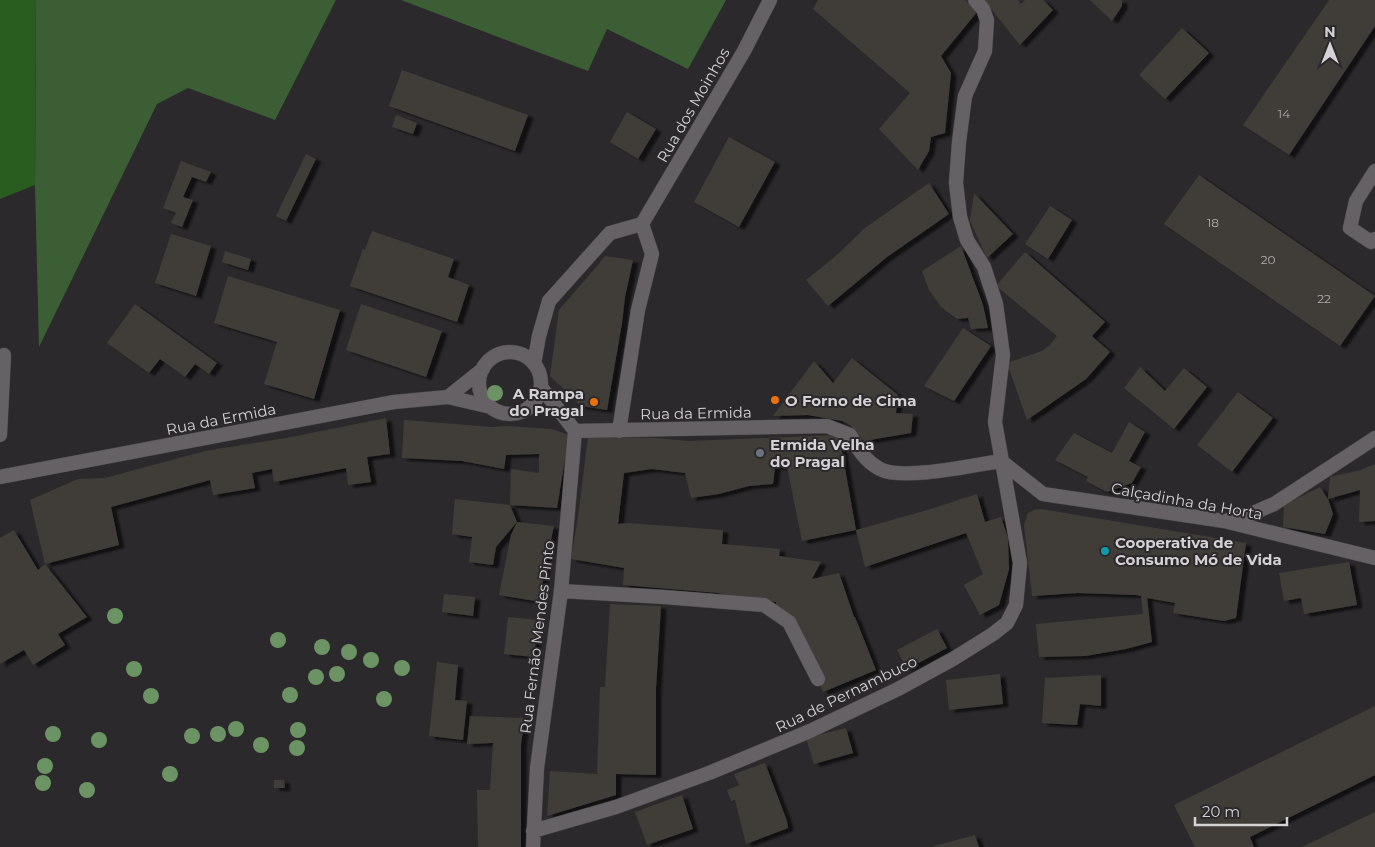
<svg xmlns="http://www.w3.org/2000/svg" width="1375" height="847" viewBox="0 0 1375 847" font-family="Montserrat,sans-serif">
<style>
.green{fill:#3b5e35}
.forest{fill:#285d1f}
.building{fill:#3f3d39;filter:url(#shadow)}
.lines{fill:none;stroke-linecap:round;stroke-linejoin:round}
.pedestrian-casing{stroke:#464447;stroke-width:15}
.minor-casing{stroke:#464447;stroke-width:15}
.pedestrian{stroke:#656165;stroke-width:14}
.minor{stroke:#656165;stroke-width:14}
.tree{fill:#6b9364}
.food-dot{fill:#e8710a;stroke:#2c292c;stroke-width:2}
.worship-dot{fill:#6b7280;stroke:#2c292c;stroke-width:2}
.culture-dot{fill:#0f9aa8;stroke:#2c292c;stroke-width:2}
.labels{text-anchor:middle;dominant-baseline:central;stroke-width:4;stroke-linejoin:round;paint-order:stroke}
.number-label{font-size:12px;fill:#afadad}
.street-label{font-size:15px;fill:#d4d2d4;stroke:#2c292c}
.poi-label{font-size:15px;font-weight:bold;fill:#d4d2d4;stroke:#2c292c;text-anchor:start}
</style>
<defs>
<filter id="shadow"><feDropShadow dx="5.5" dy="3" stdDeviation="1" flood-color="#0009"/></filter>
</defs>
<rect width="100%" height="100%" fill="#2c292c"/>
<path class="green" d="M36,0H336L275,120L188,88L157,104L39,347L35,185Z
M401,0H726L688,69L607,29L588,71Z"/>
<path class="forest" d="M0,0H36L35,185L0,199Z"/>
<path class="building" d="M818,0H965L977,12L941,56L951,73L945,133L931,137L929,151L918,170L879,129L910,93L813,9Z
M984,0H1018L1021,4L1025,0H1043L1053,10L1020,45Z
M1090,0H1122V6L1112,21Z
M1329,0H1375V26L1289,155L1243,125Z
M1182,28L1209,53L1165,99L1139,75Z
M402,70L528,115L515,151L389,106Z
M627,112L656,129L638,159L610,142Z
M396,115L417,123L413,134L392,127Z
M729,137L775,162L739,227L694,202Z
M306,154L316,159L286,221L276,216Z
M181,161L211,172L206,182L192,177L183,197L193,200L182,227L171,223L176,213L163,208Z
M1199,175L1375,296L1340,346L1164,224Z
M929,183L949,214L887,257L828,306L806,280L837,255L865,228Z
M974,193L1013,234L987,258L970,221Z
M1050,206L1072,220L1048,259L1025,244Z
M372,231L454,259L448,277L469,285L457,322L350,286L363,249L365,250Z
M171,234L211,246L196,296L155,283Z
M961,246L983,305L988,328L971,329L968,318L957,319L941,307L929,290L922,271Z
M225,251L251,259L248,270L222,262Z
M1025,252L1105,322L1092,336L1110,352L1086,379L1027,420L1007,363L1042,351L1049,346L1057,336L996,286Z
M605,256L633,260L625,297L622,323L607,410L581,406L550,376L559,310L598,265Z
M228,276L340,310L314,399L264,384L277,342L214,323Z
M135,304L217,363L209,374L195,364L185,377L160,359L149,373L107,343Z
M361,304L442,331L426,377L346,350Z
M963,328L991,346L954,401L924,386Z
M852,358L898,395L896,413L913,414L911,433L864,441L850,425L842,421L808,415L773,416L814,361L833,383Z
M1140,367L1165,391L1184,368L1207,387L1174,429L1124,388Z
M1238,392L1273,418L1232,472L1197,445Z
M386,418L390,454L367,457L371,482L348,485L346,468L274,482L272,469L252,473L255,488L213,495L210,480L111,507L119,545L45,564L30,500L78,479L105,478L205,451L286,438Z
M404,420L492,427L507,426L552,429L569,435L557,508L510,505L511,469L539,473V454L506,455L504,469L462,461L402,458Z
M1129,422L1145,432L1129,461L1141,467L1132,483L1107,492L1086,481L1088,477L1055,460L1074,433L1112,453Z
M839,435L856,530L802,541L787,466L775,467L773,484L749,486L719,494L691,498L685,473L652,469L624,473L618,524L628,523L723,530L722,544L780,549L779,556L821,562L812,579L839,573L854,617H855L876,670L823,692L812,665L776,614V602L748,600L718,593L623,585L624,568L571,559L578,517L588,437L656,438L688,441Z
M1375,464V521L1359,522L1360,490L1328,499L1333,514L1325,534L1283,527L1284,505L1320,487L1328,499L1330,477L1361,470Z
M977,494L985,522L1001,517L1008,538L1009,569L999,605L980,615L964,585L983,574L966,533L865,567L856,530L931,509Z
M455,499L510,505L517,522L554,526L544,572L540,602L499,595L511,535L517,522L496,547L493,565L469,562L472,537L452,534Z
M1041,509L1246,543L1236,618L1224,621L1173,613L1175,603L1147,598L1152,642L1126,649L1085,656L1039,657L1036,624L1143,614L1141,596L1136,595L1078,593L1032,596L1024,525L1028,513L1034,510Z
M14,530L38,570L45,564L87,617L58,634L65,645L33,665L24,650L0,664V538Z
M1349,562L1357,605L1304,614L1301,598L1284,601L1279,573Z
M444,594L475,597L473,616L442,612Z
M610,604L661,606L656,688V775L616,774V795L547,816L550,771L597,774L600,687H605Z
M508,617L538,620L534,657L504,654Z
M937,629L947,648L907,669L897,650Z
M437,662L458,665L455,700L467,701L463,740L429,736Z
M1000,674L1003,704L949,710L946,680Z
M1101,675V706L1080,704L1077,725L1042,723L1045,678Z
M1375,706V775L1250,837L1254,847H1195L1174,805Z
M470,716L525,718L521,744V847H478L477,790H490L493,743L467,744Z
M846,728L853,753L814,764L806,738Z
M765,763L787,821L788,828L746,844L735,800L731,801L727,790L739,785L734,774Z
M274,780H284L285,788H274Z
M682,795L693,829L647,845L635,812Z
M1375,812V847H1302Z
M975,835L979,847H934V846Z"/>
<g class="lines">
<defs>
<path id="pedestrian" d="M561,591L664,597L764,605L789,622L818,679"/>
<path id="minor" d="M1375,171L1356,201L1350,228L1371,242L1375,239
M479 383a31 31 0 1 1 62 0a31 31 0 1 1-62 0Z
M534,364L539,336L549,301L610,233L642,224L744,51L770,0
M483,369L448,397L491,407
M541,387L575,431L827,426L850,435C858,449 865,461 880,469C902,481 975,465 1001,461
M619,431L638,310L652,254L642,224
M0,435L4,355
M1001,461L1043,494L1224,521L1375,558
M0,477L394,402L448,397
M1228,520L1251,514L1274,504L1375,438
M533,831L616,807L709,773L810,731L898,689L953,659L993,634L1007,623L1016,605L1020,563L995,422L1003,355L996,304L984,267L967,240L960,217L956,183L959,142L965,96L985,51L987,20L983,9L975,0
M533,847L537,768L561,591L575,431"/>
</defs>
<use href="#pedestrian" class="pedestrian-casing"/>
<use href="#minor" class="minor-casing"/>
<use href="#pedestrian" class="pedestrian"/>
<use href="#minor" class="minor"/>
</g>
<g class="tree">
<circle cx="495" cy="393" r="8"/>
<circle cx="115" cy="616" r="8"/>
<circle cx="278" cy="640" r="8"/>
<circle cx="322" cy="647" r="8"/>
<circle cx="349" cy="652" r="8"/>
<circle cx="371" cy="660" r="8"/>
<circle cx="402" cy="668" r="8"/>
<circle cx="134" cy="669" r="8"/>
<circle cx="337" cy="674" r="8"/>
<circle cx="316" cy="677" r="8"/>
<circle cx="290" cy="695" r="8"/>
<circle cx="151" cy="696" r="8"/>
<circle cx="384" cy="699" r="8"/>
<circle cx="236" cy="729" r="8"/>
<circle cx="298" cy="730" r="8"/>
<circle cx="53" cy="734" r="8"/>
<circle cx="218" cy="734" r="8"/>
<circle cx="192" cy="736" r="8"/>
<circle cx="99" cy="740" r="8"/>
<circle cx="261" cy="745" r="8"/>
<circle cx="297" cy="748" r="8"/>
<circle cx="45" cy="766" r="8"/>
<circle cx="170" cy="774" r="8"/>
<circle cx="43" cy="783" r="8"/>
<circle cx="87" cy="790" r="8"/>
</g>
<g class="food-dot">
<circle cx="775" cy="400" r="5"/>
<circle cx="594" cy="402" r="5"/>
</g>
<circle class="worship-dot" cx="760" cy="453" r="5"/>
<circle class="culture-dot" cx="1105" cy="551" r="5"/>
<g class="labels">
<g class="number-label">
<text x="1284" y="113">14</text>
<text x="1213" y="222">18</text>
<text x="1268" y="259">20</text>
<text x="1324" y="298">22</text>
</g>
<g class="street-label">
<text transform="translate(693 105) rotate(-60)">Rua dos Moinhos</text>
<text transform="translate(696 413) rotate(-1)">Rua da Ermida</text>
<text transform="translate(221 419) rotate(-11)">Rua da Ermida</text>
<text transform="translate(1187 501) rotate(10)">Calçadinha da Horta</text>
<text transform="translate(537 637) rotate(-83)">Rua Fernão Mendes Pinto</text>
<text transform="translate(846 694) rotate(-26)">Rua de Pernambuco</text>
</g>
<g class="poi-label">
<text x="584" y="393" text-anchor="end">A Rampa<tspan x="584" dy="17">do Pragal</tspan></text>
<text x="785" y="400">O Forno de Cima</text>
<text x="770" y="444">Ermida Velha<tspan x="770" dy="17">do Pragal</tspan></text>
<text x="1115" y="542">Cooperativa de<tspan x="1115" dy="17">Consumo Mó de Vida</tspan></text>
</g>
</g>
<g transform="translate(1330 45)" stroke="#2c292c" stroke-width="4" paint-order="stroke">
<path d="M0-4L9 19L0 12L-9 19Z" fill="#d4d2d4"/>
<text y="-8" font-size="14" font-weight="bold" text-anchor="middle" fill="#d4d2d4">N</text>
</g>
<path d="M1195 817v8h92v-8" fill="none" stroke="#d4d2d4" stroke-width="2.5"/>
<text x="1202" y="817" font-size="15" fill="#d4d2d4" stroke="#2c292c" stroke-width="4" paint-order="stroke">20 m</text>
</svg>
